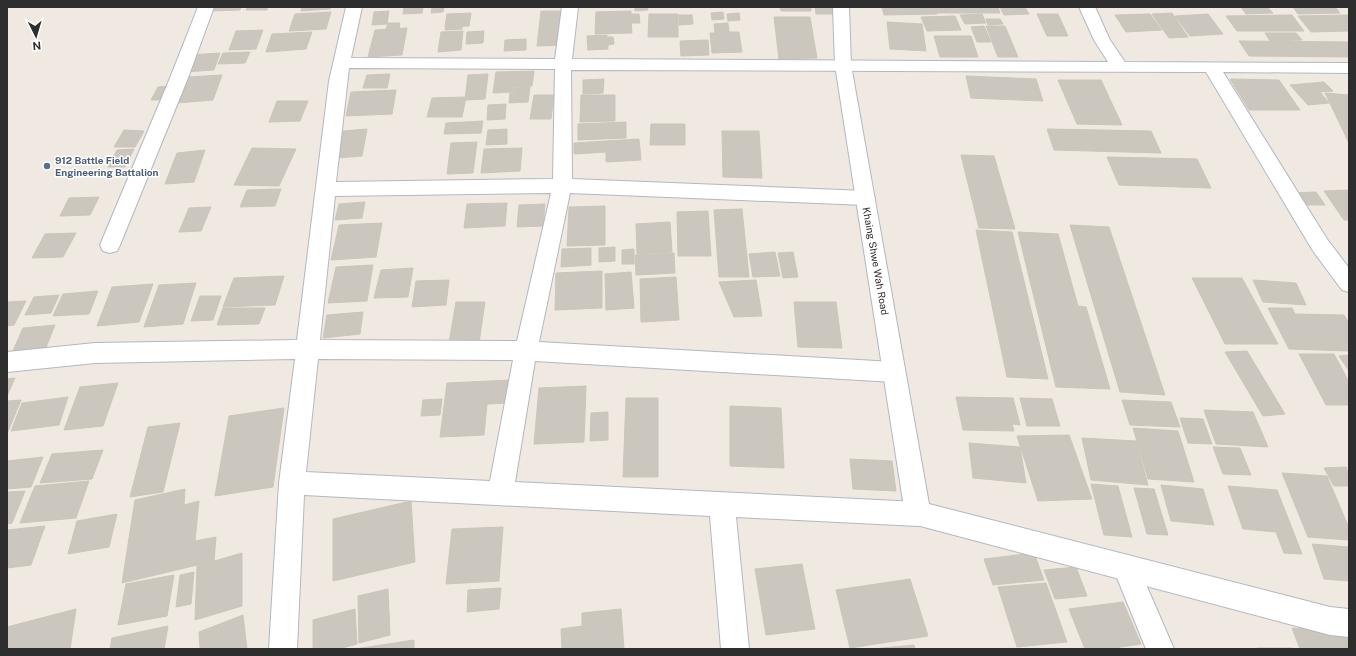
<svg xmlns="http://www.w3.org/2000/svg" width="1356" height="656" viewBox="0 0 1356 656" font-family="'Public Sans',sans-serif">
<style>
.building{fill:#cbc7bf;stroke:#cbc5ba}
.lines{fill:none;stroke-linecap:round;stroke-linejoin:round}
.street-casing{stroke:#b4b7c1;stroke-width:2}
.secondary-casing{stroke:#b4b7c1;stroke-width:2}
.street{fill:#fff;fill-rule:evenodd}
.secondary{fill:#fff;fill-rule:evenodd}
.service-dot{fill:#5c6f8a;stroke:#fff;stroke-width:1.5}
.labels{text-anchor:middle;dominant-baseline:central;stroke-width:3;stroke-linejoin:round;paint-order:stroke}
.service-label{font-size:10px;font-weight:bold;fill:#4e5e75;stroke:#fff;text-anchor:start}
.street-label{font-size:10px;fill:#2e2e2e;stroke:#fff}
</style>
<rect width="100%" height="100%" fill="#efe9e1"/>
<path class="building" d="M212,7H241L240,10L210,11Z
M248,7H268L267,10H246Z
M302,7H331L330,9L301,11Z
M404,7H423L422,13L403,14Z
M432,7H444L443,12L431,13Z
M635,7H647L648,10L635,11Z
M780,7H811V11H781Z
M815,7H832L833,14H816Z
M882,7H934L937,14L884,15Z
M935,7H998L1000,13H937Z
M1000,7H1025L1029,14L1004,15Z
M1241,7H1267L1273,13L1246,14Z
M1293,7H1335L1340,13L1298,14Z
M389,11L387,24L372,25L374,12Z
M541,11H568L565,45L537,46Z
M631,11V14H639L640,23H631L632,33L595,34L596,12Z
M331,12L326,29L289,31L295,14Z
M723,12L724,19L712,20L711,13Z
M471,13L469,26L445,27L447,14Z
M739,13L740,20L728,21L727,14Z
M1172,13L1188,37L1169,38L1152,14Z
M649,14H678V37H648Z
M982,14L986,23L965,24L960,15Z
M1037,14H1058L1068,36H1047Z
M1150,14L1162,30L1126,32L1115,15Z
M1208,14L1223,34L1190,36L1175,16Z
M679,15H692L693,24L679,25Z
M1292,15L1304,31H1237L1226,16Z
M1349,15V31L1311,32L1298,16Z
M955,16L961,30L927,31L921,17Z
M774,17H810L817,58L779,59Z
M986,19H1000L1003,24L988,25Z
M887,22L922,24L926,51L890,49Z
M388,23H400L399,28L386,29Z
M728,23L729,32H739L742,52L712,53L710,33H715L714,24Z
M984,26L991,42H977L971,27Z
M986,26H1005L1018,57H998Z
M446,27H462V29L445,30Z
M407,28L402,55L368,57L375,30Z
M263,30L256,49L229,50L236,31Z
M463,31L461,50L438,52L441,32Z
M484,31L483,43L466,44L467,32Z
M312,32L306,49L266,52L272,34Z
M1265,33H1296L1302,40L1270,41Z
M607,35V37H613L614,44L608,45V49L588,50L587,36Z
M934,36H971L978,57H940Z
M526,39V50L504,51L505,40Z
M708,40L709,55L681,56L680,41Z
M1239,41L1349,42V57L1249,56Z
M250,52L245,63L218,64L223,53Z
M220,53L214,70L184,72L190,55Z
M534,71L532,86L514,87L513,92L493,93L496,72Z
M390,74L387,88H363L367,75Z
M488,74L485,99L465,100L468,75Z
M222,75L213,100L177,103L187,77Z
M966,76L1036,79L1043,101L971,98Z
M604,79L603,93L583,94V80Z
M1230,79L1279,80L1300,110H1249Z
M1058,80H1101L1122,125L1077,124Z
M1324,82L1333,91L1320,92L1329,103L1308,105L1290,85Z
M171,86L165,100H151L158,87Z
M530,87L528,102L509,103L510,93H514L515,88Z
M396,90L392,114L346,116L351,92Z
M1325,93L1349,95V143Z
M534,95H554L551,119H530Z
M581,95H615V121L580,122Z
M466,97L462,117H427L432,98Z
M277,101H308L300,121L269,122Z
M506,104L505,119L487,120L488,105Z
M483,121L481,133L444,134L446,123Z
M626,122V138L578,140V124Z
M651,124H685V145H650Z
M367,129L362,156L337,158L343,131Z
M507,129V144L486,145L488,130Z
M1047,129L1151,131L1161,153L1054,150Z
M124,130L144,131L135,147H114Z
M722,131H759L762,178L723,177Z
M639,139L641,160L606,162V152L574,154V143Z
M477,142L473,173L447,174L451,143Z
M252,148L296,149L279,186L234,185Z
M522,148L520,171L481,173L484,149Z
M134,149L125,167H108L117,150Z
M205,150L194,182L165,184L177,153Z
M961,155L994,156L1015,229L979,228Z
M1107,157L1197,159L1211,188L1119,185Z
M281,189L275,206L240,207L247,190Z
M1349,190V220H1344L1324,191Z
M1316,192L1325,205H1299L1291,193Z
M99,197L90,215L60,216L69,198Z
M365,202L362,218L335,220L339,204Z
M507,203L505,226L464,228L467,204Z
M545,204L543,226L517,227L519,205Z
M605,206V245L567,246L569,207Z
M211,207L201,231L179,232L189,208Z
M742,209L749,277H719L714,210Z
M708,211L711,256H678L677,212Z
M670,222L672,252L637,254L636,224Z
M382,223L376,257L331,260L339,225Z
M1070,225L1109,227L1165,395L1120,392Z
M976,230L1012,232L1048,379L1007,377Z
M1018,232L1058,234L1078,306L1086,307L1110,389L1056,387Z
M76,233L63,257L32,258L45,234Z
M615,247V261L599,262V248Z
M591,248V265L561,267L562,249Z
M634,249V264H622V250Z
M775,252L780,276L753,277L749,254Z
M793,252L798,277L783,278L778,253Z
M674,253L675,273L636,275L635,255Z
M373,265L367,301L328,303L336,267Z
M413,268L408,297L374,298L381,270Z
M602,271V308L555,310L556,273Z
M631,272L634,308L606,310L605,274Z
M284,276L275,305L223,307L234,278Z
M676,277L679,320L641,322L640,279Z
M1192,278H1242L1278,344H1225Z
M449,280L446,305L412,307L416,281Z
M756,280L762,316L734,317L719,282Z
M1253,280L1296,283L1306,305L1263,302Z
M196,283L183,324L144,327L159,285Z
M153,284L139,322L97,326L112,287Z
M98,291L89,314L53,316L63,294Z
M59,295L51,313L25,315L34,297Z
M200,296H221L213,320L191,321Z
M26,301L14,325L7,326V302Z
M456,302H485L479,343H449Z
M794,302H836L842,348L798,347Z
M223,308H265L259,324L217,325Z
M1268,308H1292L1295,314L1344,315L1349,323V351L1289,349Z
M363,312L360,334L323,338L327,315Z
M55,325L45,350L12,353L23,328Z
M1247,351L1285,414L1263,416L1225,352Z
M1299,354H1334L1349,382V405H1326Z
M1349,355V371L1339,356Z
M15,378L7,396V379Z
M510,380L509,403L487,404L484,435L440,437L447,383Z
M118,383L103,426L64,430L80,387Z
M586,386L584,442L534,444L539,388Z
M68,397L59,425L11,431L22,403Z
M956,397L1013,398L1020,425L1012,424L1014,431L963,430Z
M626,398H658V477H623Z
M1020,398L1052,399L1060,426H1027Z
M442,399L440,415L421,416L423,400Z
M21,400L7,434V401Z
M1122,400L1171,402L1180,427L1130,425Z
M730,406L781,408L784,468L730,466Z
M284,408L273,487L215,496L229,416Z
M1204,410L1253,412L1268,447L1216,444Z
M608,412V440L590,441L591,413Z
M1180,418L1203,419L1212,444L1188,443Z
M180,423L163,492L130,497L148,427Z
M1133,428L1178,431L1194,482L1148,479Z
M1069,435L1092,499L1038,501L1017,436Z
M1082,438L1136,441L1148,485L1091,480Z
M969,443L1020,447L1026,483L973,478Z
M1213,447L1240,448L1251,475L1223,474Z
M103,450L92,479L40,483L52,454Z
M43,457L31,487L7,489V461Z
M850,459L892,461L896,491L853,489Z
M1346,467L1349,474V486H1334L1324,468Z
M1282,473L1327,476L1349,528V540L1308,537Z
M89,481L76,518L20,523L35,486Z
M1091,484L1118,486L1132,537L1104,535Z
M1161,485L1203,489L1214,525L1171,521Z
M1228,486L1277,490L1302,554L1284,553L1276,532L1243,529Z
M1134,488L1154,489L1168,535L1147,534Z
M185,489L184,505L199,501L195,541L216,537L214,561L122,583L135,500Z
M25,491L12,523L7,524V492Z
M411,501L415,562L333,581V519Z
M117,514L109,547L68,554L77,521Z
M45,526L31,565L7,568V530Z
M503,527L499,581L446,584L452,529Z
M1312,544L1349,547V581L1324,579Z
M242,553V606L195,620L197,566Z
M1034,553L1044,580L993,585L984,559Z
M802,564L815,629L766,635L755,569Z
M1076,567L1087,596L1055,599L1044,570Z
M194,572L191,604L176,607L180,575Z
M174,575L167,616L118,625L126,584Z
M910,579L928,636L850,648L836,590Z
M1046,583L1067,642L1017,647L998,587Z
M501,588L499,609L467,612L468,590Z
M388,589L390,635L359,643L358,596Z
M1123,602L1141,644L1107,649H1085L1069,609Z
M76,609L70,649H7V627Z
M355,609L357,644L338,649H313V620Z
M621,609L624,649H562L561,629L582,626V613Z
M243,615L247,649H200L199,632Z
M168,626L164,649H110L112,638Z
M1292,628L1345,631L1349,641V649H1300Z
M414,640V649H355Z
M914,645L915,649H872Z
M1257,648H1292V649H1258Z"/>
<g class="lines">
<defs>
<path id="street" d="M198,7H214L188,78L120,245L117,251L110,253L103,251L100,245L170,78Z
M346,7H362L351,58L555,59L562,7H578L572,59L1108,62L1094,40L1079,7H1095L1110,40L1125,62L1349,63V73L1223,72L1327,239L1349,268V292L1342,290L1313,251L1206,72L571,70L572,179L865,191L872,193L875,198L872,203L865,205L570,193L539,342L894,362L902,365L905,372L902,379L894,382L535,361L515,482L918,502L927,505L931,514L927,523L918,526L736,517L749,649H721L710,516L304,495L297,649H269L279,483L295,359L95,363L7,372V352L95,343L297,340L329,81ZM349,68L555,69L553,179L336,182ZM551,193L517,341L320,340L335,196ZM318,359L513,360L490,481L306,472Z
M1126,555L1135,559L1174,649H1146L1113,568L1117,559Z"/>
<path id="secondary" d="M833,7H849L851,65L929,504L1330,607L1349,609V637L1330,635L909,523L905,514L835,65Z"/>
</defs>
<use href="#street" class="street-casing"/>
<use href="#secondary" class="secondary-casing"/>
<use href="#street" class="street"/>
<use href="#secondary" class="secondary"/>
</g>
<circle class="service-dot" cx="47" cy="166" r="4"/>
<g class="labels">
<g class="service-label">
<text x="55" y="160">912 Battle Field<tspan x="55" dy="12">Engineering Battalion</tspan></text>
</g>
<g class="street-label">
<text transform="translate(876 261) rotate(80)">Khaing Shwe Wah Road</text>
</g>
</g>
<rect width="1356" height="656" fill="none" stroke="#2e2e2e" stroke-width="16"/>
<g transform="translate(36 36) rotate(175)" stroke="#ffffff" stroke-width="3" paint-order="stroke">
<path d="M0-3L7 15L0 10L-7 15Z" fill="#2e2e2e"/>
<text y="-6" font-size="11" font-weight="bold" text-anchor="middle" fill="#2e2e2e">N</text>
</g>
</svg>
